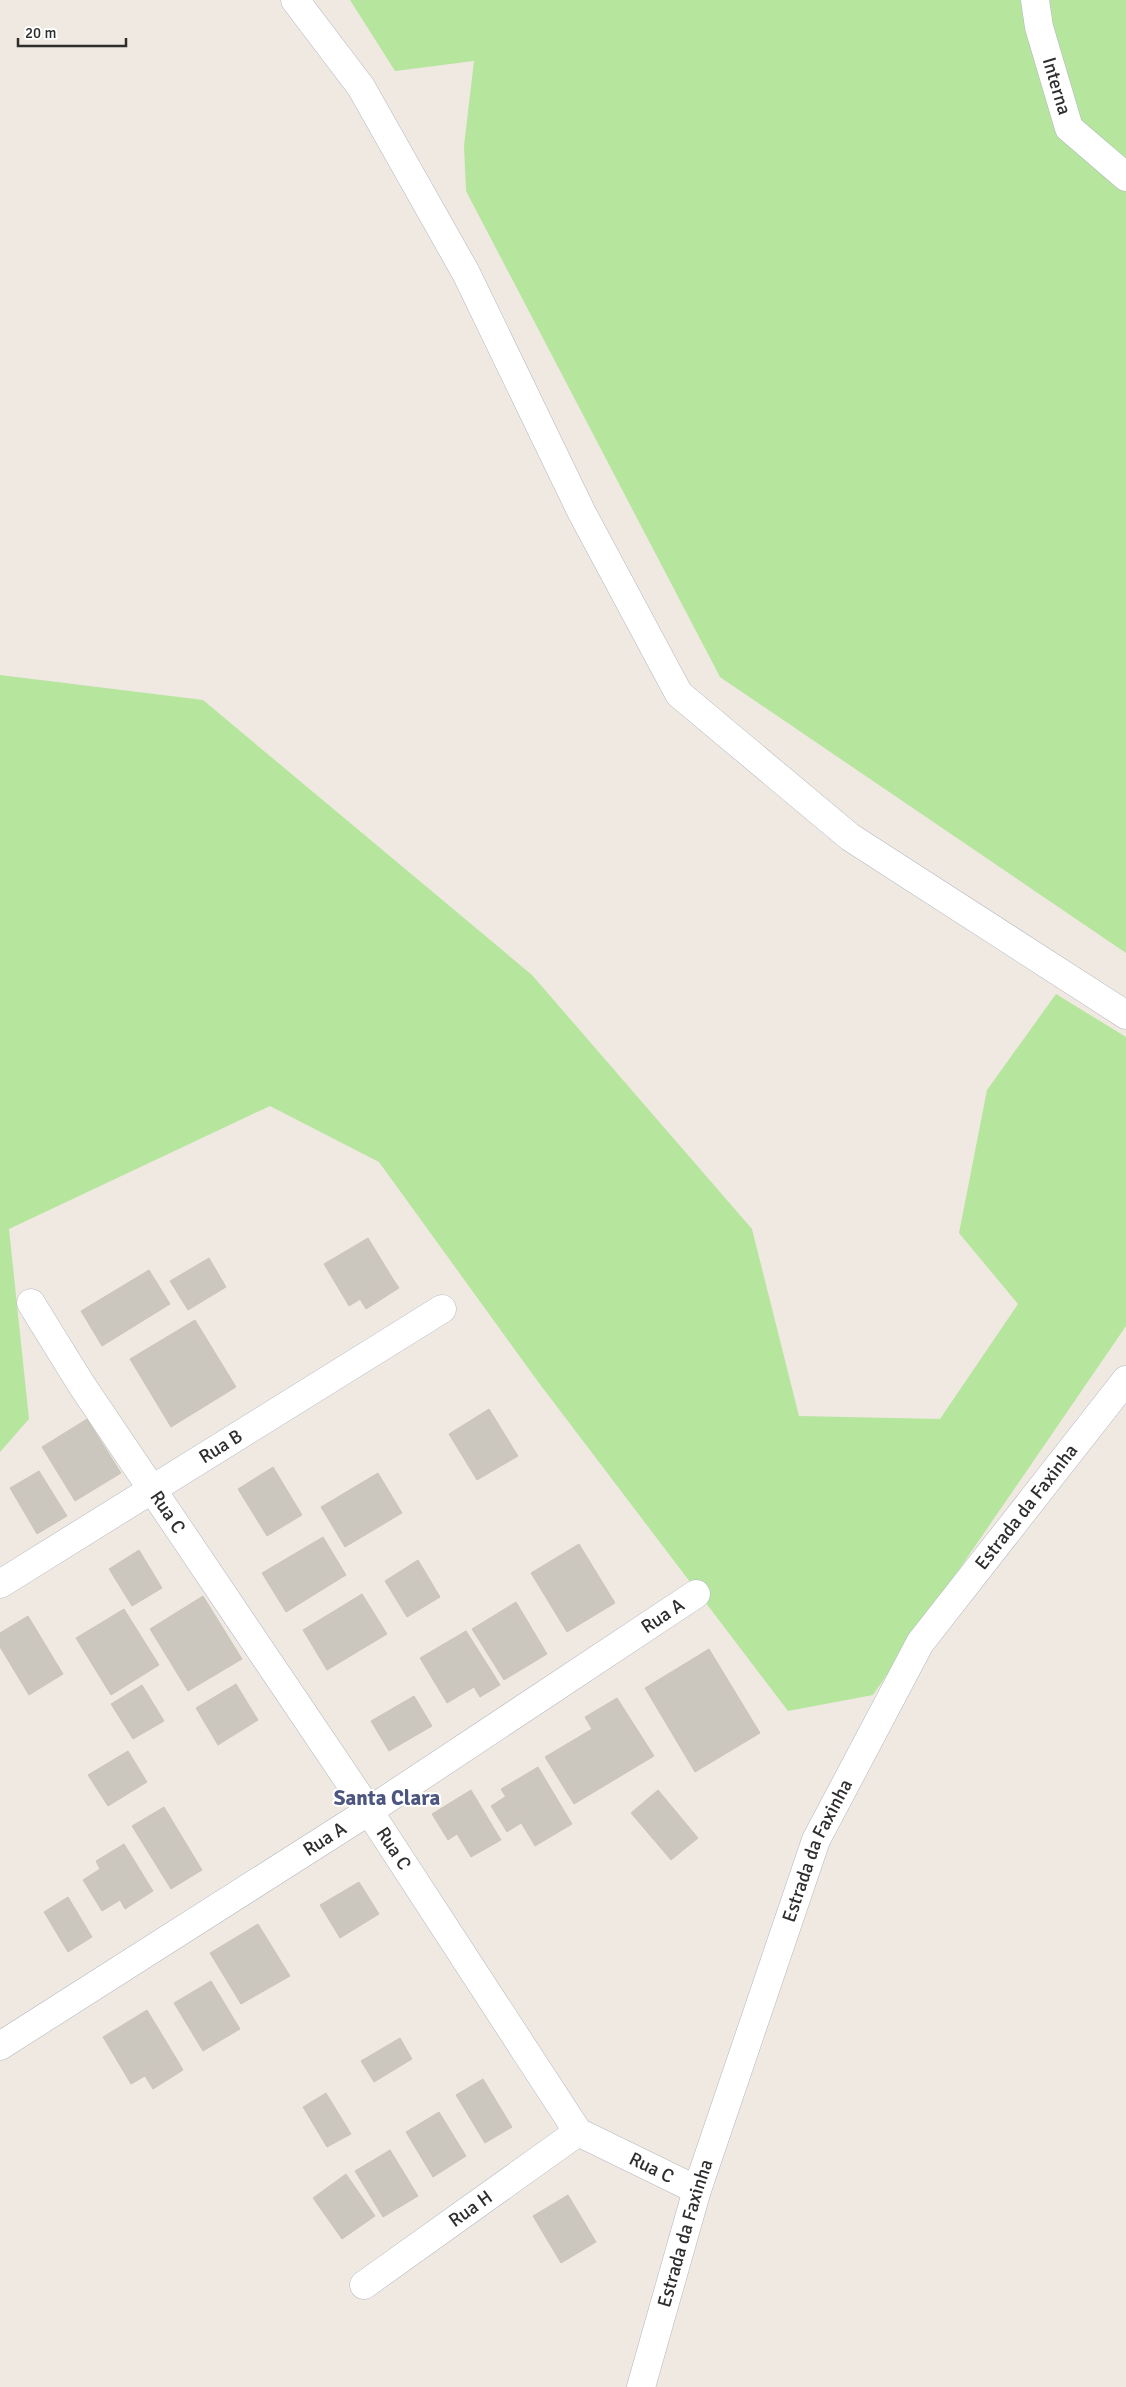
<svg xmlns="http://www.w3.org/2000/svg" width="1126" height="2387" viewBox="0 0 1126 2387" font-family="Signika,sans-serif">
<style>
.green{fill:#b6e59e}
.building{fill:#cbc7bf;stroke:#cbc5ba}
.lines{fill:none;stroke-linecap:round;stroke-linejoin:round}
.minor-casing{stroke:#b4b7c1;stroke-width:29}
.tertiary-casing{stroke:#b4b7c1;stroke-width:29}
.minor{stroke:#fff;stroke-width:28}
.tertiary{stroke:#fff;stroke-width:28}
.labels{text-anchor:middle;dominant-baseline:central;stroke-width:4;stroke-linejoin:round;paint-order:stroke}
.street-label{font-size:19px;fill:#2e2e2e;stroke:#fff}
.quarter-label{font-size:21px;font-weight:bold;fill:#4d5680;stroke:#fff}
</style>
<rect width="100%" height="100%" fill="#efe9e1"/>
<path class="green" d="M350,0H1126V953L720,677L466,191L464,146L474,61L395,71Z
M0,675L203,700L532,975L752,1229L799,1416L940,1419L1018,1304L959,1233L987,1090L1056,994L1126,1037V1326L873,1695L788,1711L539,1383L379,1162L270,1106L9,1229L29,1419L0,1452Z"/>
<path class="building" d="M368,1238L393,1279L349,1306L324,1264Z
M209,1258L226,1287L188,1310L170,1281Z
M149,1270L170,1304L102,1346L81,1311Z
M393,1279L399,1288L366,1309L360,1299Z
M195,1320L236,1387L171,1427L130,1359Z
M489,1409L518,1456L477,1480L449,1434Z
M87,1419L121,1473L75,1501L42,1447Z
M273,1467L302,1515L267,1536L238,1489Z
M39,1471L67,1516L37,1534L10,1488Z
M378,1473L402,1513L345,1547L321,1507Z
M323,1537L346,1575L286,1612L262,1573Z
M579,1544L615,1603L567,1632L531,1573Z
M139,1550L162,1588L132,1606L109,1569Z
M418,1560L440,1597L407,1617L385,1581Z
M362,1594L387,1634L327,1670L303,1630Z
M203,1596L242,1659L188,1691L150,1629Z
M516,1602L547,1654L504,1680L472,1629Z
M124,1609L159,1665L111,1695L76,1638Z
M28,1616L63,1674L29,1695L0,1647V1633Z
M466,1631L494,1675L447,1703L420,1658Z
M709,1649L760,1733L695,1772L645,1688Z
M494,1675L500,1685L480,1697L474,1687Z
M236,1684L258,1720L218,1745L196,1708Z
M142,1685L164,1721L133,1739L111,1704Z
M414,1696L432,1726L389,1751L371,1721Z
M617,1698L654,1756L574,1804L545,1757L592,1729L585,1717Z
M128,1751L147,1782L108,1806L88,1775Z
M538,1767L572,1824L535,1846L501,1789Z
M471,1790L501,1840L471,1857L457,1834L448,1840L432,1814Z
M658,1790L698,1838L671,1860L631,1813Z
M505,1797L521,1823L507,1832L491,1806Z
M164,1807L202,1870L171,1889L132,1826Z
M124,1844L153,1891L125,1909L120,1900L102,1911L83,1880L100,1869L96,1861Z
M359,1882L379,1914L340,1938L320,1905Z
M68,1897L92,1937L68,1952L44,1912Z
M258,1924L290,1976L241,2004L210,1953Z
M211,1981L240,2029L203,2051L174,2003Z
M147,2010L176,2058L131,2084L103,2037Z
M400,2038L412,2059L374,2082L361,2061Z
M176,2058L183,2070L153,2089L145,2076Z
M483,2079L512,2127L485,2143L456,2095Z
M326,2093L351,2134L327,2147L303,2107Z
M439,2112L466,2156L433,2177L406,2132Z
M390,2150L418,2196L383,2217L355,2171Z
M346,2174L375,2216L342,2239L313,2198Z
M568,2195L596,2242L561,2263L533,2216Z"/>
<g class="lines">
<defs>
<g id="minor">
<path d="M295,0L361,87L466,273L582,513L679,694L850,837L1126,1015"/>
<path id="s1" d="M1035,0L1039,27L1069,128L1126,177"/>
<path id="s2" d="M31,1303L81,1384L369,1811L578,2132L697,2190"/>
<path id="s3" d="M0,1584L442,1309"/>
<path id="s4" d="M0,2046L369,1811L696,1594"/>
<path id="s5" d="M364,2285L578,2132"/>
</g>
<g id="tertiary">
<path id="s6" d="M641,2387L697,2190L816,1840L920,1643L1126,1380"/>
</g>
</defs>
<use href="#minor" class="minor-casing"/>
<use href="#tertiary" class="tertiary-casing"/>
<use href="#minor" class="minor"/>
<use href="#tertiary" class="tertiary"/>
</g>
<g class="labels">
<g class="street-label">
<text stroke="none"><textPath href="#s1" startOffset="89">Interna</textPath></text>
<text stroke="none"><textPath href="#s3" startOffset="260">Rua B</textPath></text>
<text stroke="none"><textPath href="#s6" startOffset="970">Estrada da Faxinha</textPath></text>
<text stroke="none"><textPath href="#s2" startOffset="250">Rua C</textPath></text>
<text stroke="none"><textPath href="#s4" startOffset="790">Rua A</textPath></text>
<text stroke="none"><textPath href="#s4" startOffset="385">Rua A</textPath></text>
<text stroke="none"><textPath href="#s2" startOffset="655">Rua C</textPath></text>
<text stroke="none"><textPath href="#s6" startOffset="565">Estrada da Faxinha</textPath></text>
<text stroke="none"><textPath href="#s2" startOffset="1075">Rua C</textPath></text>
<text stroke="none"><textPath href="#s5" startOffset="131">Rua H</textPath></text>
<text stroke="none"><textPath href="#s6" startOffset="160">Estrada da Faxinha</textPath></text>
</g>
<g class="quarter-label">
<text x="387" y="1798">Santa Clara</text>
</g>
</g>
<path d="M18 38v8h108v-8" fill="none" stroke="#2e2e2e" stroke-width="2.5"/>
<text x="25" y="38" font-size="15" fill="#2e2e2e" stroke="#ffffff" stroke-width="4" paint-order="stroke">20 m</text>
</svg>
